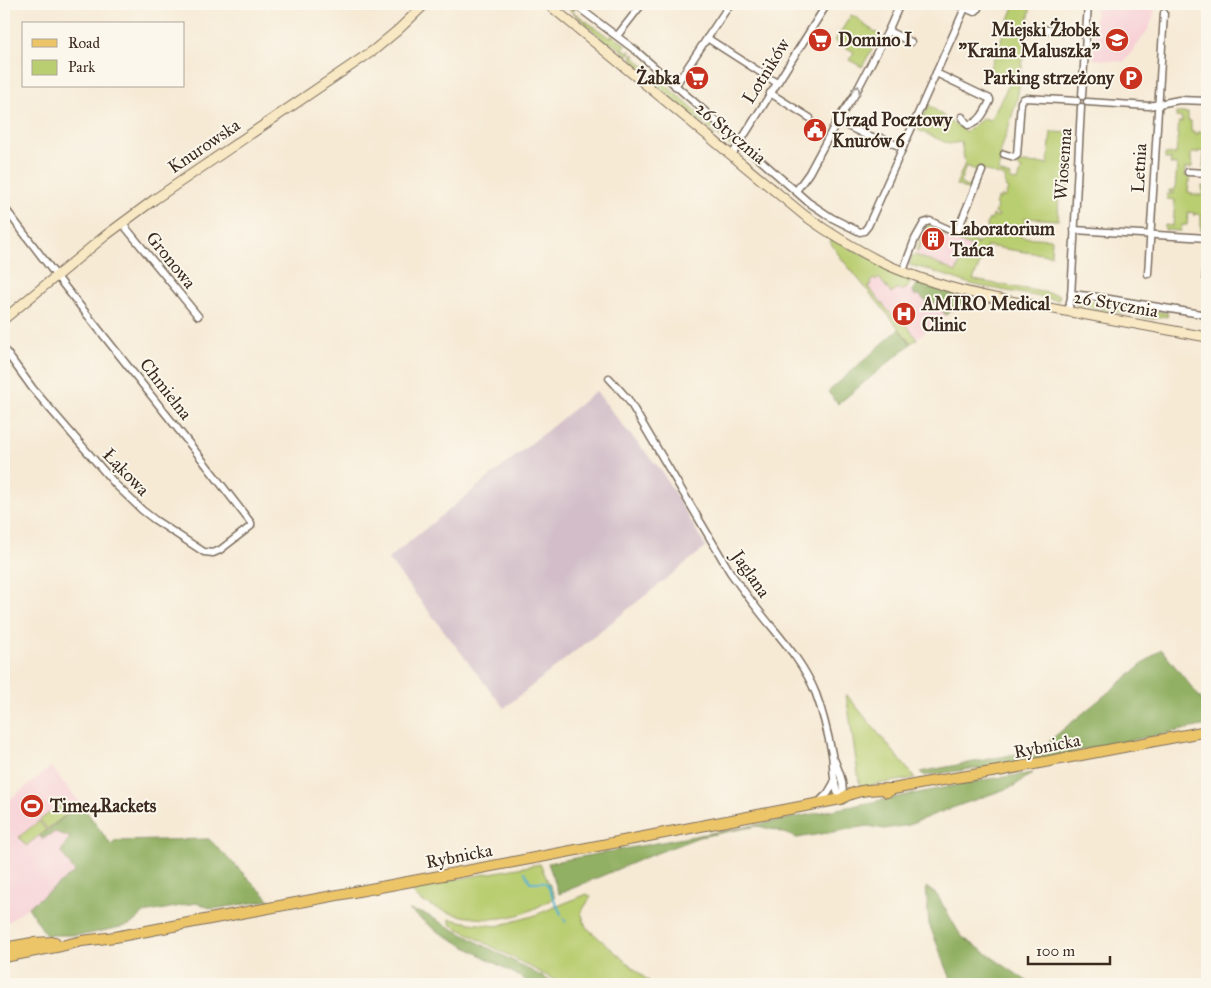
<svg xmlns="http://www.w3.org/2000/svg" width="1211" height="988" viewBox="0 0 1211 988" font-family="'IM FELL Great Primer',serif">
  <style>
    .built { fill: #f7cfd5 }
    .industrial { fill: #d2bdc8 }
    .green { fill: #b9cd71; stroke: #7a7c48 }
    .forest { fill: #92b063; stroke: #666d40 }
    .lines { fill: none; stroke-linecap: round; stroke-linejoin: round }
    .stream { stroke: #55b4d3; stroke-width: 2 }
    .street-casing { stroke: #7c6d5e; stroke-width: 9 }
    .secondary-casing { stroke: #7c6d5e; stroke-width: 11 }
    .primary-casing { stroke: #7c6d5e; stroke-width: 12 }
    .street { stroke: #fff; stroke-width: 6 }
    .secondary { stroke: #f8e8c3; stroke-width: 9 }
    .primary { stroke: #edc569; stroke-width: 10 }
    .oneway { stroke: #a79f9a }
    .labels { text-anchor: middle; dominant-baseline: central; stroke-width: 4; stroke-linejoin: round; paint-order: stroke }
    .poi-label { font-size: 18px; font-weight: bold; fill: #3b2a1e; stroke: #fbf7ec; text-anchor: start }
    .street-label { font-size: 18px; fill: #3b2a1e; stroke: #fbf7ec }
  </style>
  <rect width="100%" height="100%" fill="#fbf7ec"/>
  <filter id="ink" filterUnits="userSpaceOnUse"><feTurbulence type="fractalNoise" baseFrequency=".02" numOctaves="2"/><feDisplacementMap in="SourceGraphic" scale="10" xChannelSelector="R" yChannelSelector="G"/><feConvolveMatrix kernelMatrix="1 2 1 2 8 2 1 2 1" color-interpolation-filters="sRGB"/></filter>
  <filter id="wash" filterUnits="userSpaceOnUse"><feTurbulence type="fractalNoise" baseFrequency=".0096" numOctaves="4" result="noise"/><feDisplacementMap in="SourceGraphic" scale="20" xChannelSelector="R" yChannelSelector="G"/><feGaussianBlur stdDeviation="1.12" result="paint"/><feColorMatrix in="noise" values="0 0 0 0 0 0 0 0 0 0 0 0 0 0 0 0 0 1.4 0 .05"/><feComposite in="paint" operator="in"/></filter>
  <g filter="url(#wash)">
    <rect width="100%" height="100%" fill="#f6ead5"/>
    <g class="built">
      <path d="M1096 4H1155L1154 15 1147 32 1124 62 1093 59Z"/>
      <path d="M928 224 986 249 973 280 914 255Z"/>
      <path d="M841 258 913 291 954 309 911 343Z"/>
      <path d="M51 767 81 804 40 836 42 838 55 832 70 837 62 852 75 872 4 925V804Z"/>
    </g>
    <path class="industrial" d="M596 391 624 427 661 470 706 547 504 708 388 559Z"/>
    <g class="green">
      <path d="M1015 4H1031L1017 100 1000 154 1003 156 999 166 1000 167 999 172 1010 176V180L1018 181 1022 169 1018 167V163L1048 164 1051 132 1073 133 1068 189H1059L1058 220 1025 218 1023 234H1021V237L1052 239 1051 255 1025 252 987 246 973 280 1060 295 1058 300 974 285 926 269 909 265 912 256 916 255 956 272 964 253 969 255 972 247 932 230 929 236 925 235 918 251 916 250 928 224 937 228 938 227 977 243 976 245H977L980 240 983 241 984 238 987 239 991 231 987 229 988 227 986 225 989 219 992 220 993 215 998 217 999 215 995 213 997 206 995 204 998 198 1000 199 1001 196 1005 197 1008 189 1005 187 1006 185 1004 183 1006 178 979 168 975 176H974L976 170 966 166 960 183 967 187H969L972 180H974L969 190 956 185 965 163 961 142 949 144 918 130 929 105 952 123 961 127 965 132 984 118 990 120 1011 81 989 70Z"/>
      <path d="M572 7 574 9 573 12 610 38 612 35 626 45 623 48 628 52 629 50 631 53 628 55 615 45 605 41 570 10V8Z"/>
      <path d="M851 15 858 18 866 26 880 35 862 67 849 60 854 52 835 41Z"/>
      <path d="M632 54 635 55 634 57 729 141 732 138 735 142 731 147 646 76 631 57Z"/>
      <path d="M1176 113H1188V121H1191V132H1196L1195 135H1197L1198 132H1207V166L1203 169 1204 152 1198 151V153H1191V162H1192V166L1191 168H1185V176L1190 177V182H1189L1188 192 1192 193V195H1201L1203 193 1202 186H1206V190L1207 191 1205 228 1201 231V214H1195L1194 216V213L1188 212 1187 225H1182L1181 231 1165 230V225L1173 226 1175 200 1167 199V194H1174V192H1169V190H1175L1177 165 1170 164 1171 159H1165V154H1176L1179 122H1182V118L1176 117Z"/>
      <path d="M832 239 909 277 910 282 907 288 901 291 898 288 891 293 879 278 876 280 874 279 870 282 871 284 868 287 898 322 902 319 917 339 911 343 841 258 830 242Z"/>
      <path d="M1076 299H1081L1167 313 1168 315 1167 317 1163 316 1154 319 1076 305 1074 302Z"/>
      <path d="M846 694 915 778 860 787Z"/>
      <path d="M60 805 67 814 47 829 40 820Z"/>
      <path d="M39 821 46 830 26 846 19 837Z"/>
      <path d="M540 864 555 897C542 905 528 913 513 916 484 923 448 916 422 901 417 898 413 892 408 888Z"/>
      <path d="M587 894 591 897 581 912 586 927 652 984H562L450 924V919L470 923 497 926 533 916Z"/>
    </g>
    <g class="forest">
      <path d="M918 283 962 297 964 301 946 315 935 302 930 306 918 294 915 296 913 291Z"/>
      <path d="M899 329 911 344 838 404 828 392Z"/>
      <path d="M1161 649 1202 700 1207 712V725L995 768 970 769 925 776 920 772 1027 752 1038 749 1048 742Z"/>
      <path d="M1033 773 1014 786 935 814 909 825 884 829 868 826 797 838 776 830 757 826 699 837 644 858 559 894 548 863 787 819 988 779Z"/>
      <path d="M81 804 111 845 116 841 209 839 270 900 213 909 196 903 144 913 130 925 84 935H46L28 907 75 872 61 852 70 837 55 832 42 839 40 836Z"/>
      <path d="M926 887 937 895 961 936 1031 984H953L929 924Z"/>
      <path d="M409 910 425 914 556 984H533L437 931Z"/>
    </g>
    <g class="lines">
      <g class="stream">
        <path d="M525 872 530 882H544L547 884 561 914"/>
        <path d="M564 919 566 922"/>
      </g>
    </g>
  </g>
  <g filter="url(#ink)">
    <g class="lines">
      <g class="street-casing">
        <g id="street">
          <path d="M574 4 635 50 808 202 832 218 860 232 864 231 868 226 965 8"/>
          <path d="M956 4 974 12 977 10 980 4"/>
          <path d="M1034 29 1086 32"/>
          <path d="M888 31 911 42"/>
          <path d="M617 36 642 4"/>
          <path d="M707 38 777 83"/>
          <path d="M936 73 990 99V101C985 111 980 123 968 125L962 117"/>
          <path d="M675 86 730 4"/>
          <path d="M770 93 810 118"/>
          <path d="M1082 96 1088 4"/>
          <path d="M1087 102 1149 106 1179 100 1207 101"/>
          <path d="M837 121 870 137 873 138 879 137 903 148"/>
          <path d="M1004 154 1014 157 1017 155 1021 102 1023 99 1026 98 1077 101"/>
          <path d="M732 155 827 4"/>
          <path d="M1188 172 1207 173"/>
          <path d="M796 191 809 173 837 121 854 96 888 31 900 4"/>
          <path d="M4 207 58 278 200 457 251 523V526L220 550 213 553 204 552 155 520 142 510 116 485 33 389 4 349"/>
          <path d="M122 223 198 316"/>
          <path d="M1074 230 1207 238"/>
          <path d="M903 271 915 239 924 223 930 221 952 231 958 229 982 171"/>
          <path d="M1148 274 1164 13"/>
          <path d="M1206 277 1207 249"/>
          <path d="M1071 294 1097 297 1207 315"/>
          <path d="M1068 312 1071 297 1081 107"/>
          <path d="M609 378 628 399 730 572C742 589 754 605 767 621 786 644 805 666 816 694 823 713 828 734 832 754 834 769 832 786 841 799"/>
          <path d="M834 759C839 771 846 786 841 799"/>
          <path d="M819 802 828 793 835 781"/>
        </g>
      </g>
      <g class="secondary-casing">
        <g id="secondary">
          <path d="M548 4 804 215C829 233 855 249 883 263 918 279 956 290 994 298L1207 337"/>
          <path d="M4 319 105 236 155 199 374 50 398 30 425 4"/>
        </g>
      </g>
      <g class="primary-casing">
        <g id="primary">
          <path d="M887 792 893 789 924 783 998 771 1207 731"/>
          <path d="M4 948 32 943 55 942"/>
          <path d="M4 957 61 946 82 941 115 937 215 918 540 857 841 799C855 789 876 789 893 789"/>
        </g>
      </g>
      <use href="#street" class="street"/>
      <use href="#secondary" class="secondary"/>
      <use href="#primary" class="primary"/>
    </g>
    <defs><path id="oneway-chevron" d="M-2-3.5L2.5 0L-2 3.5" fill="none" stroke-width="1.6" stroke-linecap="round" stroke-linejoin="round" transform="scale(1.25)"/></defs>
    <use class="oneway" href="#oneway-chevron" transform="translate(857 89) rotate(-62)"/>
  </g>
  <defs>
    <g id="supermarket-disc" transform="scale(1.25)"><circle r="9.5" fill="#c8321e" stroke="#fbf7ec"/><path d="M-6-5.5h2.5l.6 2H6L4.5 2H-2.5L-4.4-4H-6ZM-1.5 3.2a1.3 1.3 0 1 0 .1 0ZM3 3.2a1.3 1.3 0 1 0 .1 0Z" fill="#fff"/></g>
    <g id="school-disc" transform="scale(1.25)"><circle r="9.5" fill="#c8321e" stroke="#fbf7ec"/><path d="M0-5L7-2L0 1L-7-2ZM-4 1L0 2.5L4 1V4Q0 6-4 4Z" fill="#fff"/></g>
    <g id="parking-disc" transform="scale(1.25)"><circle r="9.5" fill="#c8321e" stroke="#fbf7ec"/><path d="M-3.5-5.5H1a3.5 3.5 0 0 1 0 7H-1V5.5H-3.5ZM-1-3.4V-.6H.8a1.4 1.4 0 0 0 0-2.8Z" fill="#fff"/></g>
    <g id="civic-disc" transform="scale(1.25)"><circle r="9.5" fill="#c8321e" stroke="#fbf7ec"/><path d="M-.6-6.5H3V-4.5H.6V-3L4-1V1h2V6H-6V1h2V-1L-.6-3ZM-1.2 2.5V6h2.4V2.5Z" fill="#fff"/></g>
    <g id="building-disc" transform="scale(1.25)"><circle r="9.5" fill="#c8321e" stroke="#fbf7ec"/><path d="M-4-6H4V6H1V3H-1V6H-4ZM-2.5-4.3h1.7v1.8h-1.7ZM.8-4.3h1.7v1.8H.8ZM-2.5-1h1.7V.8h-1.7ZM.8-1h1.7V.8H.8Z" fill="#fff"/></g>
    <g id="hospital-disc" transform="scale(1.25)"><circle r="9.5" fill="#c8321e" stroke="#fbf7ec"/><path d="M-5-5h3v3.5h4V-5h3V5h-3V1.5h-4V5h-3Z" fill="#fff"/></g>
    <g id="stadium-disc" transform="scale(1.25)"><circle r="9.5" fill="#c8321e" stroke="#fbf7ec"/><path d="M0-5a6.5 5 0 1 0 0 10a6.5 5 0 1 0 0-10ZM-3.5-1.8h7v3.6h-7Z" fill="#fff"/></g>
  </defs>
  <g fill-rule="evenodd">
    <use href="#supermarket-disc" x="820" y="40"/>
    <use href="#school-disc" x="1117" y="40"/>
    <use href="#supermarket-disc" x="697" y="78"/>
    <use href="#parking-disc" x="1131" y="78"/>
    <use href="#civic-disc" x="815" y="130"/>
    <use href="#building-disc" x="933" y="239"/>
    <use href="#hospital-disc" x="904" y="314"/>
    <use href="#stadium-disc" x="32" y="806"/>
  </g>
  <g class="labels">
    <g class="poi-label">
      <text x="1100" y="30" text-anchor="end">Miejski Żłobek<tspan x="1100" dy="21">"Kraina Maluszka"</tspan></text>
      <text x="838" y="40">Domino I</text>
      <text x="680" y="78" text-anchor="end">Żabka</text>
      <text x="1114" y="78" text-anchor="end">Parking strzeżony</text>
      <text x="832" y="120">Urząd Pocztowy<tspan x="832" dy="21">Knurów 6</tspan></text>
      <text x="950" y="229">Laboratorium<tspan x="950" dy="21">Tańca</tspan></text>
      <text x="922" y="304">AMIRO Medical<tspan x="922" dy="21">Clinic</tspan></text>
      <text x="50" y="806">Time4Rackets</text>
    </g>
    <g class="street-label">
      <text transform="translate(766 71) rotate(-58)">Lotników</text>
      <text transform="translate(731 133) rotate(40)">26 Stycznia</text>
      <text transform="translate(204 146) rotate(-34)">Knurowska</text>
      <text transform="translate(1063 164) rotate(-86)">Wiosenna</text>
      <text transform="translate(1139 168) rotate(-87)">Letnia</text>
      <text transform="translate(171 260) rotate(51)">Gronowa</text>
      <text transform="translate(1116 304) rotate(10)">26 Stycznia</text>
      <text transform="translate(166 389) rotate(52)">Chmielna</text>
      <text transform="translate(126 472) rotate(46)">Łąkowa</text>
      <text transform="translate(751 574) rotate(55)">Jaglana</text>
      <text transform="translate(1047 746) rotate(-11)">Rybnicka</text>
      <text transform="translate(459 856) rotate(-11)">Rybnicka</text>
    </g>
  </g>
  <rect width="1211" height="988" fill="none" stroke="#fbf7ec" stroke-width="20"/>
  <rect x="22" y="22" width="162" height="65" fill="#fbf7ec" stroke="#aea59a"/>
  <rect x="32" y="39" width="25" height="8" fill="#edc569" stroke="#aea59a"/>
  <text x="68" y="48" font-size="15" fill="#3b2a1e">Road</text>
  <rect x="32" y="60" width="25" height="15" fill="#b9cd71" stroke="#aea59a"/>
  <text x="68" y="72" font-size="15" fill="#3b2a1e">Park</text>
  <path d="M1028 956v8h82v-8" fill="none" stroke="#3b2a1e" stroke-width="2.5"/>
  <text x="1036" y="956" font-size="15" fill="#3b2a1e" stroke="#fbf7ec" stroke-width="4" paint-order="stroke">100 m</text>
</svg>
